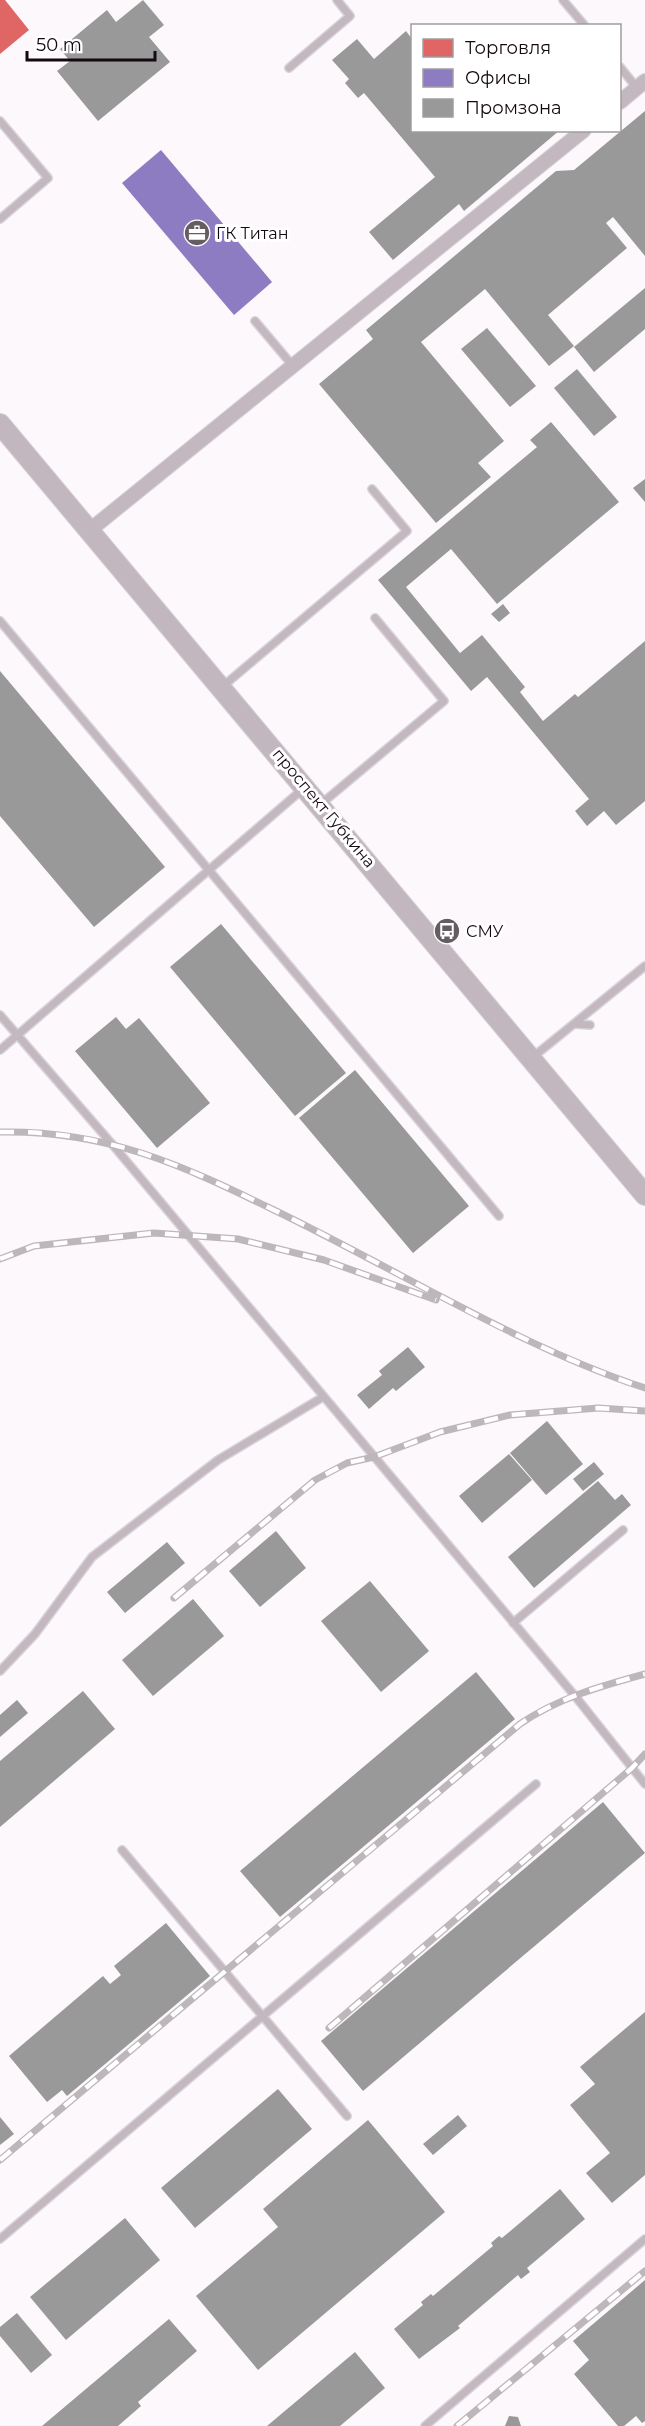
<svg xmlns="http://www.w3.org/2000/svg" width="645" height="2426" viewBox="0 0 645 2426" font-family="Montserrat,sans-serif">
  <style>
    .shops { fill: #e06666 }
    .offices { fill: #8e7cc3 }
    .industry { fill: #999 }
    .lines { fill: none; stroke-linecap: round; stroke-linejoin: round }
    .service-casing { stroke: #d7d3d6; stroke-width: 10 }
    .minor-casing { stroke: #d7d3d6; stroke-width: 16 }
    .secondary-casing { stroke: #d7d3d6; stroke-width: 22 }
    .service { stroke: #c3b7c0; stroke-width: 7 }
    .minor { stroke: #c3b7c0; stroke-width: 14 }
    .secondary { stroke: #c2b6bf; stroke-width: 20 }
    .rail-casing { stroke: #bdb6ba; stroke-width: 7 }
    .rail { stroke: #fff; stroke-width: 4.5; stroke-dasharray: 14; stroke-linecap: butt }
    .labels { text-anchor: middle; dominant-baseline: central; stroke-width: 6; stroke-linejoin: round; paint-order: stroke }
    .poi-label { font-size: 16px; fill: #140911; stroke: #fff; text-anchor: start }
    .street-label { font-size: 16px; fill: #140911; stroke: #fff }
  </style>
  <rect width="100%" height="100%" fill="#fdf8fb"/>
  <path class="shops" d="M0 0H5L29 30 0 54Z"/>
  <path class="offices" d="M161 150 272 282 234 315 122 183Z"/>
  <g class="industry">
    <path d="M143 0 164 25 149 37 170 62 98 121 57 71 70 61 60 49 107 10 116 22Z"/>
    <path d="M406 31 412 39V130H560L464 211 459 204 393 260 369 232 435 177 364 93 358 98 345 83 349 79 332 60 357 39 374 59Z"/>
    <path d="M645 111V256L613 217 606 223 627 248 548 315 574 346 549 366 485 289 421 342 504 441 478 463 491 477 436 523 319 384 373 339 366 330 556 171 574 170Z"/>
    <path d="M645 288V329L594 372 574 347Z"/>
    <path d="M487 328 536 386 510 407 461 349Z"/>
    <path d="M577 369 617 417 594 436 554 388Z"/>
    <path d="M551 422 619 502 497 604 451 549 406 587 460 653 482 635 525 687 520 692 543 721 575 694 578 697 645 641V801L616 825 604 811 587 826 575 811 589 799 487 677 471 691 378 580 537 447 530 440Z"/>
    <path d="M645 479V502L633 488Z"/>
    <path d="M503 604 510 613 499 622 491 614Z"/>
    <path d="M0 671 165 867 94 927 0 816Z"/>
    <path d="M221 924 346 1073 295 1116 170 967Z"/>
    <path d="M116 1017 126 1029 139 1018 210 1103 157 1148 75 1051Z"/>
    <path d="M355 1070 469 1206 413 1253 299 1118Z"/>
    <path d="M408 1347 425 1367 396 1391 393 1388 369 1409 357 1395 382 1375 379 1371Z"/>
    <path d="M547 1421 583 1464 546 1495 510 1453Z"/>
    <path d="M509 1454 532 1480 482 1523 459 1496Z"/>
    <path d="M594 1462 604 1474 583 1491 573 1479Z"/>
    <path d="M598 1481 615 1500 622 1494 631 1505 534 1588 508 1557Z"/>
    <path d="M276 1531 306 1568 260 1607 229 1571Z"/>
    <path d="M167 1542 185 1563 125 1613 107 1592Z"/>
    <path d="M370 1581 429 1651 381 1692 321 1621Z"/>
    <path d="M193 1599 224 1636 153 1696 122 1660Z"/>
    <path d="M476 1672 515 1719 280 1917 240 1871Z"/>
    <path d="M83 1691 115 1729 0 1827V1761Z"/>
    <path d="M17 1700 28 1713 0 1737V1715Z"/>
    <path d="M603 1802 645 1853 363 2091 321 2041Z"/>
    <path d="M166 1923 210 1976 67 2096 62 2090 47 2102 9 2056 103 1976 110 1984 121 1975 114 1966Z"/>
    <path d="M645 2012V2175L612 2203 586 2173 610 2153 570 2105 595 2084 580 2067Z"/>
    <path d="M278 2089 312 2129 195 2228 161 2188Z"/>
    <path d="M458 2115 467 2126 433 2155 423 2144Z"/>
    <path d="M0 2117 14 2134 0 2145Z"/>
    <path d="M368 2120 445 2212 258 2370 196 2296 278 2227 263 2209Z"/>
    <path d="M560 2189 585 2219 527 2268 530 2272 521 2279 518 2275 458 2326 460 2328 419 2359 394 2329 423 2305 421 2302 431 2294 433 2296 493 2246 491 2243 499 2236 502 2238Z"/>
    <path d="M125 2218 160 2260 66 2340 30 2297Z"/>
    <path d="M645 2280V2421L642 2423 636 2416 624 2426H618L574 2374 589 2360 573 2341Z"/>
    <path d="M17 2313 52 2355 31 2373 0 2336V2327Z"/>
    <path d="M169 2319 197 2351 138 2402 141 2406 118 2426H42Z"/>
    <path d="M355 2352 385 2388 340 2426H267Z"/>
    <path d="M509 2416 518 2417 521 2426H505Z"/>
  </g>
  <g class="lines">
    <g class="service-casing">
      <g id="service">
        <path d="M563 0 585 26"/>
        <path d="M620 67 637 88"/>
        <path d="M289 68 350 16 337 0"/>
        <path d="M0 121 48 178 0 219"/>
        <path d="M255 321 293 366"/>
        <path d="M0 621 499 1216"/>
        <path d="M222 687 407 531 372 489"/>
        <path d="M321 804 444 701 375 618"/>
        <path d="M0 1015 112 1144 575 1696 645 1784"/>
        <path d="M575 1024 590 1025"/>
        <path d="M0 1050 304 788"/>
        <path d="M533 1057 645 966"/>
        <path d="M513 1623 623 1530"/>
        <path d="M0 1671 35 1634 92 1557 218 1460 323 1397"/>
        <path d="M122 1850 347 2116"/>
        <path d="M0 2239 536 1784"/>
        <path d="M425 2426 645 2239"/>
      </g>
    </g>
    <g class="minor-casing">
      <g id="minor">
        <path d="M620 102 645 81"/>
        <path d="M90 530 584 130"/>
      </g>
    </g>
    <g class="secondary-casing">
      <path id="secondary" d="M0 424 645 1195"/>
    </g>
    <use href="#service" class="service"/>
    <use href="#minor" class="minor"/>
    <use href="#secondary" class="secondary"/>
    <g class="rail-casing">
      <g id="rail">
        <path d="M0 1132C107 1130 182 1165 276 1211 396 1269 520 1347 645 1388"/>
        <path d="M0 1259 34 1246 154 1233 238 1239 324 1260 436 1300"/>
        <path d="M174 1598 315 1480 347 1463 374 1457 440 1432 510 1415 598 1408 645 1411"/>
        <path d="M329 2028 632 1768 645 1754"/>
        <path d="M0 2160 520 1724C558 1698 601 1686 645 1674"/>
        <path d="M457 2426 645 2271"/>
      </g>
    </g>
    <use href="#rail" class="rail"/>
  </g>
  <defs>
    <g id="office-disc" transform="scale(1.35)"><circle r="9.5" fill="#665d63" stroke="#fff"/><path d="M-6-3h4V-5.5h4V-3h4V5H-6ZM-1-4.5V-3h2v-1.5ZM-6 0V1H6V0Z" fill="#fff"/></g>
    <g id="bus-disc" transform="scale(1.35)"><circle r="9.5" fill="#665d63" stroke="#fff"/><path d="M-5-6H5V4H4V6H2V4H-2V6H-4V4H-5ZM-3.5-4V0h7V-4ZM-3.5 1.2v1.5H-2V1.2ZM2 1.2v1.5H3.5V1.2Z" fill="#fff"/></g>
  </defs>
  <g fill-rule="evenodd">
    <use href="#office-disc" x="197" y="233"/>
    <use href="#bus-disc" x="447" y="931"/>
  </g>
  <g class="labels">
    <g class="poi-label">
      <text x="216" y="233">ГК Титан</text>
      <text x="466" y="931">СМУ</text>
    </g>
    <g class="street-label">
      <text transform="translate(324 808) rotate(50)">проспект Губкина</text>
    </g>
  </g>
  <rect x="411" y="24" width="210" height="108" fill="#ffffff" stroke="#a19da0" stroke-width="1.5"/>
  <rect x="423" y="39" width="30" height="18" fill="#e06666" stroke="#a19da0" stroke-width="1.5"/>
  <text x="465" y="54" font-size="18" fill="#140911">Торговля</text>
  <rect x="423" y="69" width="30" height="18" fill="#8e7cc3" stroke="#a19da0" stroke-width="1.5"/>
  <text x="465" y="84" font-size="18" fill="#140911">Офисы</text>
  <rect x="423" y="99" width="30" height="18" fill="#999999" stroke="#a19da0" stroke-width="1.5"/>
  <text x="465" y="114" font-size="18" fill="#140911">Промзона</text>
  <path d="M27 51v9h128v-9" fill="none" stroke="#140911" stroke-width="3"/>
  <text x="36" y="51" font-size="18" fill="#140911" stroke="#ffffff" stroke-width="4.5" paint-order="stroke">50 m</text>
</svg>
